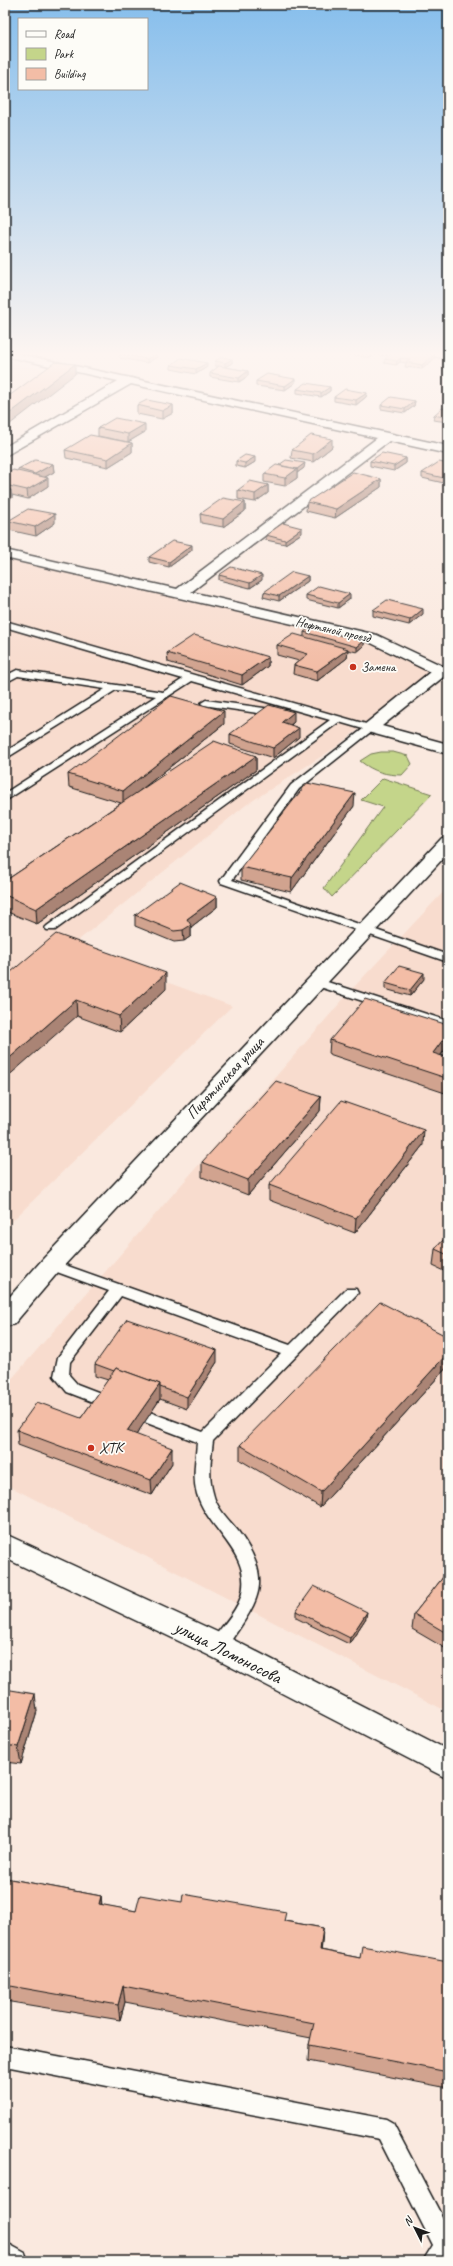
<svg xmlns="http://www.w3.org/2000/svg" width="453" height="2266" viewBox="0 0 453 2266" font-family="Caveat,sans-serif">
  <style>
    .built { fill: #f8dcce }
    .green { fill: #c4d58a; stroke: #707853 }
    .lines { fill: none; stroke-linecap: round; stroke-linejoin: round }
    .service-casing { stroke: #1c1c1c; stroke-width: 3 }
    .minor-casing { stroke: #1c1c1c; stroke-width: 3 }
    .tertiary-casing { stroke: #1c1c1c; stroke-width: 3 }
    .service { fill: #fdfcf7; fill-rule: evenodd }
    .minor { fill: #fdfcf7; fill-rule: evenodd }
    .tertiary { fill: #fdfcf7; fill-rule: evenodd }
    .wall { fill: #d1a38f; stroke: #1c1c1c }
    .shaded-wall { fill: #aa8474; stroke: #1c1c1c }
    .building { fill: #f3bda6; stroke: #1c1c1c }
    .poi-dot { fill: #c8321e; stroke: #fdfcf7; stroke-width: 1.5 }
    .labels { text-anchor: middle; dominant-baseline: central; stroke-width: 3.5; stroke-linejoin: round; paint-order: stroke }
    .far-street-label { font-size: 13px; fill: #1c1c1c; stroke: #fdfcf7 }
    .far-poi-label { font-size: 13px; fill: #1c1c1c; stroke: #fdfcf7; text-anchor: start }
    .street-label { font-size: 16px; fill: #1c1c1c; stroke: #fdfcf7 }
    .poi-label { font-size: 16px; fill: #1c1c1c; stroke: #fdfcf7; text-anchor: start }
    .near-street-label { font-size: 19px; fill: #1c1c1c; stroke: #fdfcf7 }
  </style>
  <rect width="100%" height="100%" fill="#fae9df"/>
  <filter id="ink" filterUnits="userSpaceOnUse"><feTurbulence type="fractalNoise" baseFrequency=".025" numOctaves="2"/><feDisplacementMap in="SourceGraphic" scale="8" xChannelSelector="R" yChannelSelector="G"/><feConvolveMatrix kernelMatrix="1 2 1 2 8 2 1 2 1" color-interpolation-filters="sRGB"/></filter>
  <g filter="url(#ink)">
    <g class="built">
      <path d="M5 362 56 372 5 410Z"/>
      <path d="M5 559 368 641 432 671 336 747 246 805 70 947 232 1006 5 1228Z"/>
      <path d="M448 887V1712L5 1484V1393L9 1382 354 987Z"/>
    </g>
    <g class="green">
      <path d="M381 752H393L408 756 412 764 402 775C386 775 374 772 360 761L371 754Z"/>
      <path d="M383 778 432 794 332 897 324 888 383 807 361 800Z"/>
    </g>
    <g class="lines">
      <g class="service-casing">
        <g id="service">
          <path d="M5 621 373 726V730L299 789 232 880 448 955V962L221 883 220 881 291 785 363 729 339 722 55 930H47L45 928 47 926 330 720 192 681 5 801V793L156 696 116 690 5 759V752L105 689 18 676 5 683V676L17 670 163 692 183 679 5 627Z"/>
          <path d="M206 700 279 710 284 713 279 716 203 705 201 703Z"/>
          <path d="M315 978 448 1021V1029L311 984 309 982Z"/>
          <path d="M51 1260 290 1345 346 1289H356L358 1293 213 1441C211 1458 208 1476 213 1493 216 1508 229 1520 238 1531 277 1585 256 1603 224 1651L218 1653 212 1651 209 1646C218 1629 235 1615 241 1597 254 1554 208 1531 197 1494 192 1477 196 1459 197 1442L126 1415 123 1411 126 1407 131 1405 203 1432 281 1354 121 1296 70 1362 69 1375 77 1384 116 1399 119 1403 116 1407 111 1409 67 1392 54 1376 58 1357 109 1291 46 1268 44 1265 46 1262Z"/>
          <path d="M5 2046 386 2119 393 2123 448 2228V2261H423L433 2245 379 2139 5 2066Z"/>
          <path d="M5 2242 25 2253 28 2261H5Z"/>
        </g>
      </g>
      <g class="minor-casing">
        <g id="minor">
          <path d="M5 351 448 446V454L389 441 191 592 377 635 447 668V674L382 726 448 744V754L364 731 362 728 364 725 430 672 367 641 5 558V550L177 589 377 438 131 384 5 456V447L118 381 5 356Z"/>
          <path d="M418 351 448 353V359L419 353Z"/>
        </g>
      </g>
      <g class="tertiary-casing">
        <g id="tertiary">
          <path d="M448 837V853L59 1271 14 1324 5 1327V1302L43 1259 442 838Z"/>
          <path d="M5 1534 228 1637 448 1750V1779L208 1655 5 1558Z"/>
        </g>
      </g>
      <use href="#service" class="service"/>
      <use href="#minor" class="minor"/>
      <use href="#tertiary" class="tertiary"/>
    </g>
    <g class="wall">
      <path d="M348 351H392L386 356 375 354 371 358 348 354Z"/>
      <path d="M157 353V357L147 363 120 358V354Z"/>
      <path d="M434 355V359L422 369 405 367 406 363 400 362 396 365 384 363 385 359Z"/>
      <path d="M232 359V363L225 367 248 371V376L239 382 210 377V373L219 366H215V361Z"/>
      <path d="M448 360V370L442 369V365Z"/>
      <path d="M171 365 207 367 196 374 171 369Z"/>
      <path d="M256 381 295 383 285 390 256 386Z"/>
      <path d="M330 387V391L321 397 297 393V389Z"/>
      <path d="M367 393 366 397 356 405 334 401V397Z"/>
      <path d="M415 401 414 406 405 413 381 409V405Z"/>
      <path d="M137 405H173V413L162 419 137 414Z"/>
      <path d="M448 409V422L433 420 434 415Z"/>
      <path d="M98 428 145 432 128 442 98 436Z"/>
      <path d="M132 443V452L108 467 66 458 65 450Z"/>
      <path d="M332 447 313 462 291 458 292 450Z"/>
      <path d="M406 458V463L394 471 370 466V461Z"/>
      <path d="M236 461 255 462 245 468 236 466Z"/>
      <path d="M53 464 54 472 45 477 48 486 28 499 12 495V498L5 502V475L18 471V469Z"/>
      <path d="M448 464V484L422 478V473Z"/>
      <path d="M304 468 297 473V478L285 486 264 482V474Z"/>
      <path d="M381 479V487L335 518 306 511 307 502Z"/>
      <path d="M268 485V493L255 502 238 499V490Z"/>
      <path d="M245 502V511L223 527 201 523 200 514Z"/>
      <path d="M8 521 55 523 36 536 9 530Z"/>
      <path d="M302 533 285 544 266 540V535Z"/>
      <path d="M192 550 169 567 149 562V557Z"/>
      <path d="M219 575 262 580 250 588 219 580Z"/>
      <path d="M308 576V581L279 601 263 597 264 592Z"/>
      <path d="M306 595 350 599 338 608 306 600Z"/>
      <path d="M373 610 423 614 409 625 373 616Z"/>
      <path d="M304 632 364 641V646L357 652 348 650 347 658 317 681 293 674 294 665 299 661 277 655V645L304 636Z"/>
      <path d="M167 653 268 657V666L242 685 168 662Z"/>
      <path d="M294 722 291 725 299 737 273 758 230 744V734Z"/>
      <path d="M224 724 142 789 256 756V770L37 924 5 911V881L121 803 69 787 68 774Z"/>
      <path d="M354 806 291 892 241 880V867Z"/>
      <path d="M217 897V907L191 927V936L184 941 174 942 135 926V915Z"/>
      <path d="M5 977 166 989 120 1032 77 1016Z"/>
      <path d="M424 979 410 996 385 989V983Z"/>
      <path d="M448 1025V1046L441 1055 448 1058V1089L445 1093 329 1054 330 1040Z"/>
      <path d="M321 1097 320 1111 248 1195 202 1177V1162Z"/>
      <path d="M423 1145 355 1233 269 1200V1185Z"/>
      <path d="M448 1235V1273L433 1266 435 1249Z"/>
      <path d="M448 1337V1366L320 1507 240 1460V1445Z"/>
      <path d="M217 1362 187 1409 160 1399 136 1435 172 1463 152 1495 18 1445 17 1430 81 1418 108 1380 95 1376V1364Z"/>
      <path d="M448 1571V1650L412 1629 414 1614Z"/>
      <path d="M296 1611 366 1618 349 1644 296 1618Z"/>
      <path d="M5 1689 37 1711 21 1764 5 1762Z"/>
      <path d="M5 1878 101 1896 102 1905 136 1911 285 1921 323 1928 321 1950 360 1958 448 1962V2088L308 2061 309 2045 311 2038 125 2002 120 2020 5 2001Z"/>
    </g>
    <g class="shaded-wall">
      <path d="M374 351H375V354L371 358V353Z"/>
      <path d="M387 351H392L386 356V352Z"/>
      <path d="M157 353V357L147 363V359Z"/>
      <path d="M434 355V359L422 369V365Z"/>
      <path d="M401 358 400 362 396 365 397 361Z"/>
      <path d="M232 359V363L225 367V363Z"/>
      <path d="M207 363V367L196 374V369Z"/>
      <path d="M75 364V374L5 428V417Z"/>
      <path d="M248 371V376L239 382V378Z"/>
      <path d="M295 379V383L285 390V386Z"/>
      <path d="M330 387V391L321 397V393Z"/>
      <path d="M367 393 366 397 356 405V400Z"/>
      <path d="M415 401 414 406 405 413V409Z"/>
      <path d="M173 405V413L162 419V411Z"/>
      <path d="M145 424V432L128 442V434Z"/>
      <path d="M332 439V447L313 462V454Z"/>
      <path d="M132 443V452L108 467V459Z"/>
      <path d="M255 457V462L245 468V463Z"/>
      <path d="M406 458V463L394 471V466Z"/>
      <path d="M305 463 304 468 297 473V469Z"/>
      <path d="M53 464 54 472 36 482 35 474Z"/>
      <path d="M297 469V478L285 486V478Z"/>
      <path d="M48 478V486L28 499 27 490Z"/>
      <path d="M381 479V487L335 518 336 509Z"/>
      <path d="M268 485V493L255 502V494Z"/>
      <path d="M11 490 12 498 5 502V493Z"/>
      <path d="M245 502V511L223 527V519Z"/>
      <path d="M55 514V523L36 536 35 527Z"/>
      <path d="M302 528V533L285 544V540Z"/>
      <path d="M192 545V550L169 567V562Z"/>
      <path d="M262 575V580L250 588V583Z"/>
      <path d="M308 576V581L279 601V596Z"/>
      <path d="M350 594V599L338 608V603Z"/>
      <path d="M423 609V614L409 625 410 620Z"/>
      <path d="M364 641V646L357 652V647Z"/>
      <path d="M348 649 347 658 317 681V671Z"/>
      <path d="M268 657V666L242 685V675Z"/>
      <path d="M224 711V724L123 804V791Z"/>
      <path d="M294 712V722L281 732 282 722Z"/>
      <path d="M299 728V737L273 758V748Z"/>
      <path d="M256 756V770L37 924 36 909Z"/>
      <path d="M355 793 354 806 291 892 292 878Z"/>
      <path d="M217 897V907L191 927V936L184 941 183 930 187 919Z"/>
      <path d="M166 973V989L120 1032 119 1016Z"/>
      <path d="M424 973V979L410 996V990Z"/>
      <path d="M76 1000 77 1016 5 1079V1062Z"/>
      <path d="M448 1033V1046L431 1067 433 1053Z"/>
      <path d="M448 1076V1089L445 1093 446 1078Z"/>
      <path d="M321 1097 320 1111 248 1195V1180Z"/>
      <path d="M424 1130 423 1145 355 1233 356 1218Z"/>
      <path d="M217 1350V1362L187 1409V1397Z"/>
      <path d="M448 1353V1366L320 1507 321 1492Z"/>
      <path d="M160 1384V1399L128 1447 127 1431Z"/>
      <path d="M172 1448V1463L152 1495 151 1480Z"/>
      <path d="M367 1612 366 1618 349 1644 350 1638Z"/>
      <path d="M35 1694 37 1711 21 1764 18 1747Z"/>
      <path d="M101 1896 102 1912 99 1904Z"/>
      <path d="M323 1928 322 1944 319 1966 320 1950Z"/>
      <path d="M123 1986 125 2002 120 2020 118 2005Z"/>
    </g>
    <g class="building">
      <path d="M125 351H146L157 353 147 359 120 354Z"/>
      <path d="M359 351H374L371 353Z"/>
      <path d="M395 351H410L434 355 422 365 406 362 410 359 401 358 397 361 385 359Z"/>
      <path d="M222 357 232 359 225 363 215 361Z"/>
      <path d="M181 358 207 363 196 369 171 365Z"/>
      <path d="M448 360V366L442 365Z"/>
      <path d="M55 362 75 364 5 417V399Z"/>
      <path d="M219 366 248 371 239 378 210 373Z"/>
      <path d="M267 374 295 379 285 386 256 381Z"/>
      <path d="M306 383 330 387 321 393 297 389Z"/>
      <path d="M345 389 367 393 356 400 334 397Z"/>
      <path d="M391 397 415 401 405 409 381 405Z"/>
      <path d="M147 400 173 405 162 411 137 405Z"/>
      <path d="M442 408 448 409V418L434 415Z"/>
      <path d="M115 418 145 424 128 434 98 428Z"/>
      <path d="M90 435 132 443 108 459 65 450Z"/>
      <path d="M311 435 332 439 313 454 292 450Z"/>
      <path d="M382 453 406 458 394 466 370 461Z"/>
      <path d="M245 455 255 457 245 463 236 461Z"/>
      <path d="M35 460 53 464 35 474 18 469Z"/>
      <path d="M286 460 305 463 297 469 279 465Z"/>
      <path d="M439 462 448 464V479L422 473Z"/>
      <path d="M276 465 297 469 285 478 264 474Z"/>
      <path d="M13 470 48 478 27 490 5 485V475Z"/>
      <path d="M353 472 381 479 336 509 307 502Z"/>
      <path d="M250 481 268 485 255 494 238 490Z"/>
      <path d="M5 488 11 490 5 493Z"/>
      <path d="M223 498 245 502 223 519 200 514Z"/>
      <path d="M28 509 55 514 35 527 8 521Z"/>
      <path d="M283 523 302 528 285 540 266 535Z"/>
      <path d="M172 541 192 545 169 562 149 557Z"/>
      <path d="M231 567 262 575 250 583 219 575Z"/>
      <path d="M292 572 308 576 279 596 264 592Z"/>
      <path d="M319 586 350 594 338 603 306 595Z"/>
      <path d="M387 600 423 609 410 620 373 610Z"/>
      <path d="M310 628 364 641 357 647 304 632Z"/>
      <path d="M294 634 348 649 317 671 294 665 308 654 277 645Z"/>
      <path d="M194 635 268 657 242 675 167 653Z"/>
      <path d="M171 696 224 711 123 791 68 774Z"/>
      <path d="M269 705 294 712 282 722 299 728 273 748 230 734Z"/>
      <path d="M214 741 256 756 36 909 5 895V881Z"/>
      <path d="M307 783 355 793 292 878 241 867Z"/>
      <path d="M180 882 217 897 187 919 191 925 183 930 174 931 135 915Z"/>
      <path d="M56 934 166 973 119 1016 76 1000 5 1062V977Z"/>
      <path d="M399 966 424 973 410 990 385 983Z"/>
      <path d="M365 999 448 1025V1033L433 1053 448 1058V1076L446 1078 330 1040Z"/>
      <path d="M276 1081 321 1097 248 1180 202 1162Z"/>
      <path d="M341 1101 424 1130 356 1218 269 1185Z"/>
      <path d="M448 1235V1255L435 1249Z"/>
      <path d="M380 1302 448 1337V1353L321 1492 240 1445Z"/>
      <path d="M127 1319 217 1350 187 1397 160 1387V1384L116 1368 114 1371 95 1364Z"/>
      <path d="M116 1368 160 1384 127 1431 172 1448 151 1480 17 1430 37 1402 81 1418Z"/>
      <path d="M448 1571V1634L414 1614Z"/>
      <path d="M314 1586 367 1612 350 1638 296 1611Z"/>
      <path d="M5 1689 35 1694 18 1747 5 1745Z"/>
      <path d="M5 1878 101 1896 99 1904 136 1911 140 1895 182 1902 183 1894 286 1912 284 1921 323 1928 320 1950 360 1958 362 1946 448 1962V2072L309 2045 314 2023 123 1986 118 2005 5 1985Z"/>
    </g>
  </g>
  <linearGradient id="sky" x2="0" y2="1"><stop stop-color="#86beec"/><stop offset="0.53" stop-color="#fdf5f1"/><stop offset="1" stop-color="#fdf5f1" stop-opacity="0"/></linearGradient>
  <rect width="453" height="668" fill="url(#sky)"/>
  <g class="poi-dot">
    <circle cx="353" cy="667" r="4"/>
    <circle cx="91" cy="1448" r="4"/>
  </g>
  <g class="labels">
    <g class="far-street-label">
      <text transform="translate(333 630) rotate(13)">Нефтяной проезд</text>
    </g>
    <g class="far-poi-label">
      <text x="361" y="667">Замена</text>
    </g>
    <g class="street-label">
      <text transform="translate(225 1078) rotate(-47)">Пирятинская улица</text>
    </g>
    <g class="poi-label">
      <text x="99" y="1448">ХТК</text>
    </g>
    <g class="near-street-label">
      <text transform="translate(228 1652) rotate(27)">улица Ломоносова</text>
    </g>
  </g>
  <rect width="453" height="2266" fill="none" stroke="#fdfcf7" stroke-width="20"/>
  <rect x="10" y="10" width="433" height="2246" fill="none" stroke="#1c1c1c" stroke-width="1.5" filter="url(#ink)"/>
  <rect x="18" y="18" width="130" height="72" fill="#fdfcf7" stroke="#a3a29f"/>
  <rect x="26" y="31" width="20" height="6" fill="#fdfcf7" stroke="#a3a29f"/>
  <text x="54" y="38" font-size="12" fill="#1c1c1c">Road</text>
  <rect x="26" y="48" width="20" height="12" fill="#c4d58a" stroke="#a3a29f"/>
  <text x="54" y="58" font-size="12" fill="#1c1c1c">Park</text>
  <rect x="26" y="68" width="20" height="12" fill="#f3bda6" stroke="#a3a29f"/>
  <text x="54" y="78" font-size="12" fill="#1c1c1c">Building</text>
  <g transform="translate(415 2228) rotate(312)" stroke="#fdfcf7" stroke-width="3" paint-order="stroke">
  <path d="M0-3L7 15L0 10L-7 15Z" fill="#1c1c1c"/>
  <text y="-6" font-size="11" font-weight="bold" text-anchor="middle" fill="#1c1c1c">N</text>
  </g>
</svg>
